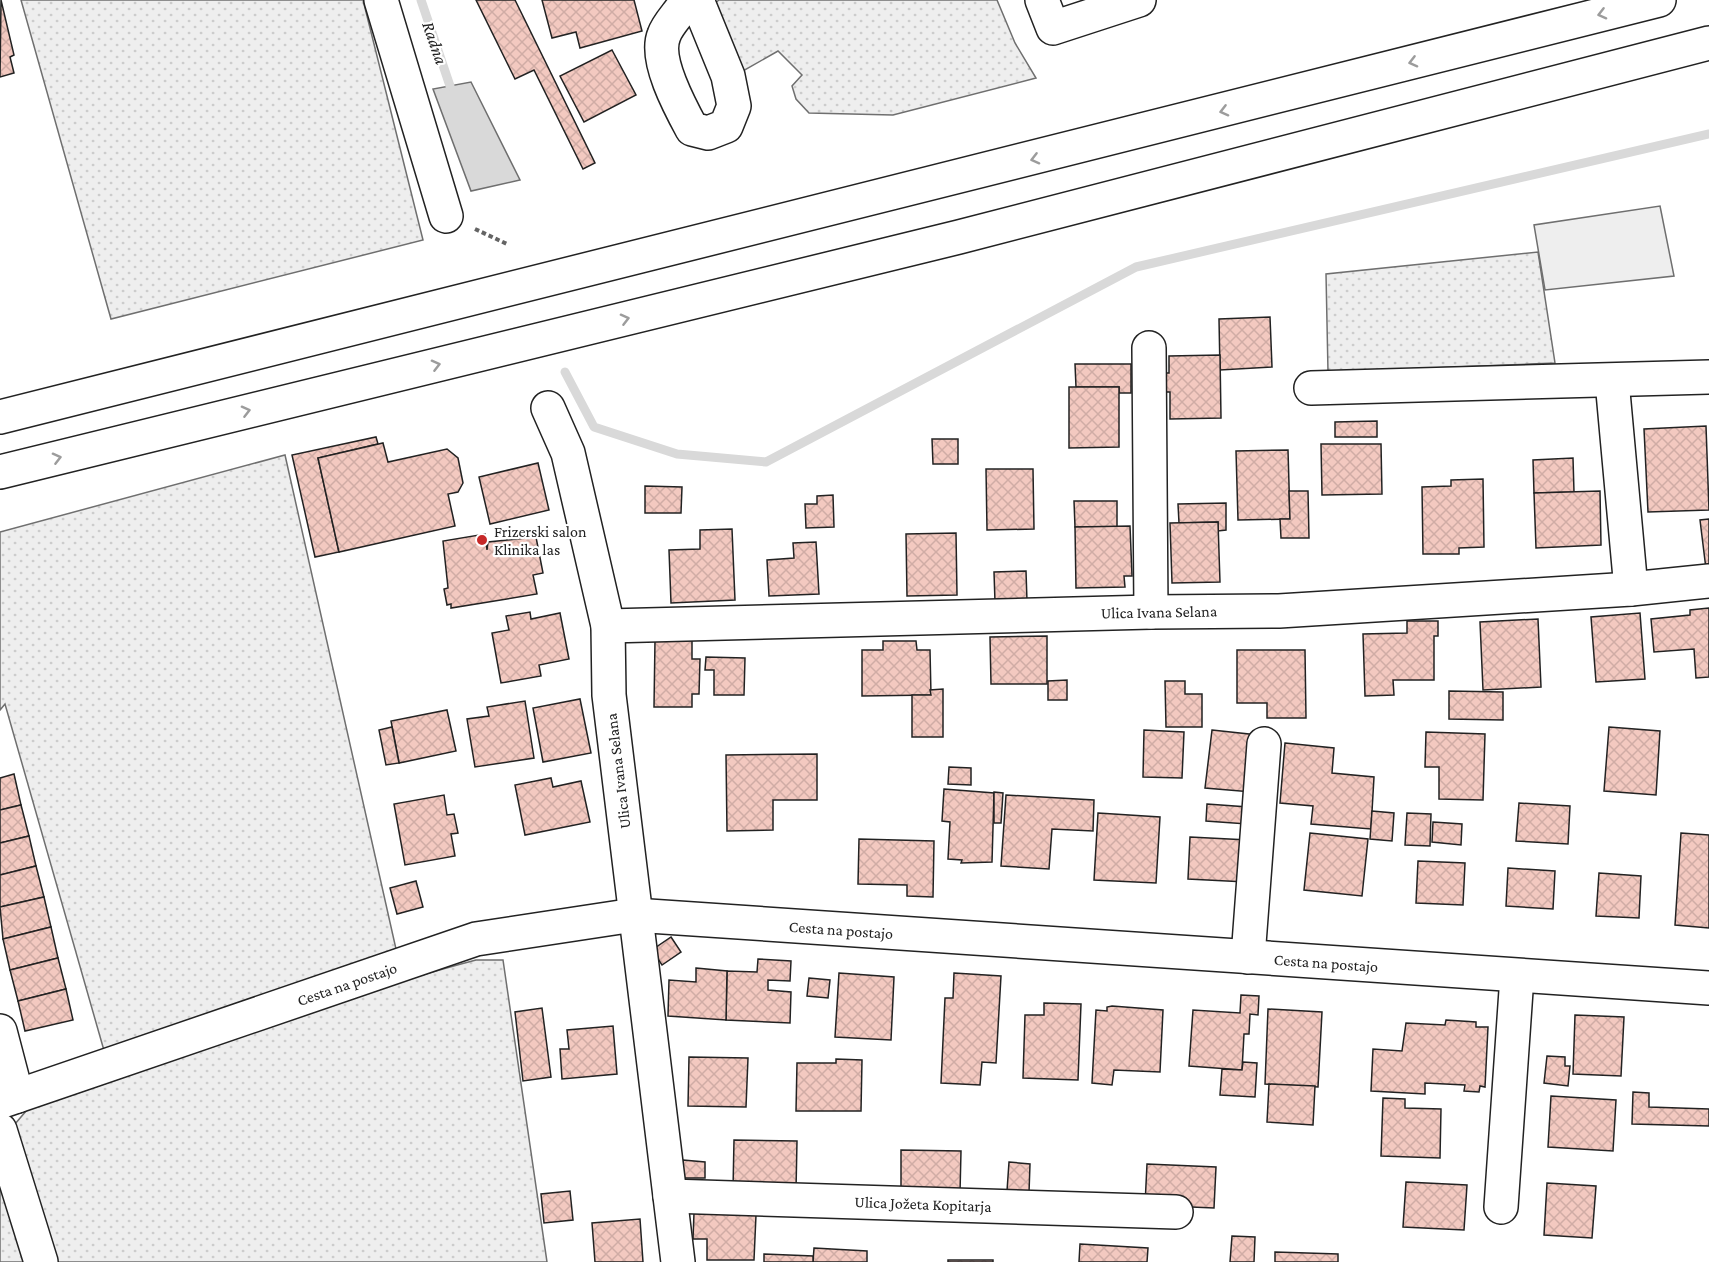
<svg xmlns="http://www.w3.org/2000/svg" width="1709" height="1262" viewBox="0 0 1709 1262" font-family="'Crimson Pro',serif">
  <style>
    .grass { fill: url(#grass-dots); stroke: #6f6f6f; stroke-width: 1.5 }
    .garden { fill: #eee; stroke: #6f6f6f; stroke-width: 1.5 }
    .water { fill: #d9d9d9; stroke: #6f6f6f; stroke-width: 1.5 }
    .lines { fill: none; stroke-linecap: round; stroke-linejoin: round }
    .stream { stroke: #d9d9d9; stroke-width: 9 }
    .building { fill: url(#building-cross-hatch); stroke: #222; stroke-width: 1.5 }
    .minor-casing { stroke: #222; stroke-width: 36 }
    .highway-casing { stroke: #222; stroke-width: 36 }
    .path { stroke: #646464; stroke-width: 4; stroke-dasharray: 4.5 3; stroke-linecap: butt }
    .minor { stroke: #fff; stroke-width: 33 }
    .highway { stroke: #fff; stroke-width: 33 }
    .oneway { stroke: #9c9c9c }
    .poi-dot { fill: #c62828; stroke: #fff; stroke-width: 2 }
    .labels { text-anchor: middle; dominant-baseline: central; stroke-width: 4.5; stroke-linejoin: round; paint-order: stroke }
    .poi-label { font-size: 16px; fill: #222; stroke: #fff; text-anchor: start }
    .street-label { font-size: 16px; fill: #222; stroke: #fff }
    .water-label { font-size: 18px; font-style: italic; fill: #222; stroke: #fff }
  </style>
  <defs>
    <pattern id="grass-dots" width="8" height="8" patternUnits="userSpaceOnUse" patternTransform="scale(1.5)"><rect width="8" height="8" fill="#eee"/><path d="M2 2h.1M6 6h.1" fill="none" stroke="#ccc" stroke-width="1.8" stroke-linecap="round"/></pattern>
    <pattern id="building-cross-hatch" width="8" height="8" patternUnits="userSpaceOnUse" patternTransform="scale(1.5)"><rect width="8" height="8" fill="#f3c9c0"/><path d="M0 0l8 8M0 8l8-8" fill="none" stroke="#d0aca5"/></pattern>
  </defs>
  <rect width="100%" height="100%" fill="#fff"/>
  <g class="grass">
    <path d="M21 0H363L423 240 111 319Z"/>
    <path d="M719 0H997L1015 43 1036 78 893 115 809 113 796 99 792 86 802 75 778 51 743 71 714 4Z"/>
    <path d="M1538 252 1555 363 1328 372 1326 274Z"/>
    <path d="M285 455 396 949 105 1054 5 704 0 710V532Z"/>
    <path d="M476 960H503L547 1262H47L15 1124 27 1110C177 1062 323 1000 476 960Z"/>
    <path d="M0 1154 34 1262H0Z"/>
  </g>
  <path class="garden" d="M1660 206 1674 276 1545 290 1534 225Z"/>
  <path class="water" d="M471 82 520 180 471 191 433 89Z"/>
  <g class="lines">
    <g class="stream">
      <path d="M421 0 450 86"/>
      <path d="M565 372 594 427 677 454 766 462 1136 267 1709 134"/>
    </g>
  </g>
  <g class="building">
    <path d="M1 0 14 55 10 57 14 73 0 77Z"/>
    <path d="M476 0H515L595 163 583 169 534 70 515 79Z"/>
    <path d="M542 0H634L642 31 580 48 576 32 552 38Z"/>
    <path d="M612 50 636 95 584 122 560 76Z"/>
    <path d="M1270 317 1272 367 1220 370 1219 319Z"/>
    <path d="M1220 355 1221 418 1170 419V392H1165V373H1169V356Z"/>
    <path d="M1075 364H1131V393H1119V387H1076Z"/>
    <path d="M1069 387H1119V447L1069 448Z"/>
    <path d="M1377 421V437H1335V422Z"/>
    <path d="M1706 426 1709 510 1648 512 1644 429Z"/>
    <path d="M376 437 378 444 318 458 339 552 315 557 292 455Z"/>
    <path d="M932 439H958V464H933Z"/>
    <path d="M383 443 388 462 447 449 458 458 463 483 458 492 448 494 455 526 339 552 318 458Z"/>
    <path d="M1321 444H1381L1382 494 1322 495Z"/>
    <path d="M1288 450 1290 519 1238 520 1236 451Z"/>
    <path d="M1573 458 1574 492 1534 493 1533 460Z"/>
    <path d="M538 463 549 510 490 524 479 477Z"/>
    <path d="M986 469H1033L1034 529 987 530Z"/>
    <path d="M1483 479 1484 547 1459 548V554H1423L1422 487 1451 486V480Z"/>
    <path d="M645 486 682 487 681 513H645Z"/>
    <path d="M1289 491H1308L1309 538H1281L1280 519H1290Z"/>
    <path d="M1600 491 1601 545 1536 548 1534 493Z"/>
    <path d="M833 495 834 527 806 528 805 504H817V496Z"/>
    <path d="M1074 501H1117V527H1075Z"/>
    <path d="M1226 503V530L1218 531V522L1179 523 1178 504Z"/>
    <path d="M1709 519V568L1706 569 1700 520Z"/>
    <path d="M1218 522 1220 582 1172 583 1170 523Z"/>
    <path d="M1130 526 1132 576H1124L1125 587 1076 588 1075 527Z"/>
    <path d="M732 529 735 600 671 603 669 550 700 549V530Z"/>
    <path d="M956 533 957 595 907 596 906 534Z"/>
    <path d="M485 534 487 550 488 542 536 537 543 573 533 575 537 594 451 608V604L447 605 444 589 448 588 443 541Z"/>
    <path d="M816 542 819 594 769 596 767 560 794 558 793 543Z"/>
    <path d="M1026 571 1027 601 995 602 994 572Z"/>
    <path d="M1709 608V677L1696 678 1694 649 1654 652 1651 619 1690 615V610Z"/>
    <path d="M530 612 531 619 560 613 569 659 539 665 541 676 501 683 492 633 509 630 506 616Z"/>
    <path d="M1640 613 1645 679 1596 682 1591 617Z"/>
    <path d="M1538 619 1541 687 1483 690 1480 622Z"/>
    <path d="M1407 621H1438V636H1434V680H1393L1394 695 1365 696 1363 634 1407 633Z"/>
    <path d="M1047 636V684H991L990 637Z"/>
    <path d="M655 640H692V659H700L699 694H692V707H654Z"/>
    <path d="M883 641H916L917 650H930L931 695 862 696V650H883Z"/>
    <path d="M1237 650H1305L1306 718H1267V703H1237Z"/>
    <path d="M706 657 745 658 744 695H714V670H705Z"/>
    <path d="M1067 680V700H1048V681Z"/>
    <path d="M1165 681H1185V694H1202V727H1166Z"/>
    <path d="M943 689V737H912V695H931L930 690Z"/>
    <path d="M1449 691 1503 692V720L1449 719Z"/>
    <path d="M580 699 591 753 543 762 533 708Z"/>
    <path d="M525 701 534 758 475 767 467 719 489 716 487 707Z"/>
    <path d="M447 710 456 751 399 763 391 721Z"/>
    <path d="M392 727 399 763 386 765 379 730Z"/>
    <path d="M1609 727 1660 731 1656 795 1604 791Z"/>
    <path d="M1144 730 1184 732 1182 778 1143 777Z"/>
    <path d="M1212 730 1258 735 1252 792 1205 788Z"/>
    <path d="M1426 732 1485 734 1483 800 1439 799V767H1425Z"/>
    <path d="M1285 743 1334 748 1332 773 1374 777 1371 829 1311 824 1313 806 1280 803Z"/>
    <path d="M817 754V800H773V830L727 831 726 755Z"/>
    <path d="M949 767 971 768V785L948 784Z"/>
    <path d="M14 774 21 805 0 810V778Z"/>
    <path d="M551 778 553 787 581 781 590 822 525 835 515 785Z"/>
    <path d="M944 789 994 793 992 862 961 863 962 860 948 859 950 822 942 821Z"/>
    <path d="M994 792 1003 793 1001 823H994Z"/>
    <path d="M444 795 447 815 454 814 458 833 451 834 455 856 405 865 394 804Z"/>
    <path d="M1006 795 1094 800 1093 831 1052 829 1049 869 1001 866Z"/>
    <path d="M1519 803 1570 806 1568 844 1516 841Z"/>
    <path d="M1207 804 1248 807 1247 824 1206 821Z"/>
    <path d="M21 805 29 836 0 843V810Z"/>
    <path d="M1372 811 1394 813 1392 841 1370 839Z"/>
    <path d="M1098 813 1160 817 1156 883 1094 880Z"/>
    <path d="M1407 813 1431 814 1430 846 1405 845Z"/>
    <path d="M1433 822 1462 824 1461 845 1432 842Z"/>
    <path d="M1310 833 1368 839 1362 896 1304 890Z"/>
    <path d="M1681 833 1709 835V928L1675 925Z"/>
    <path d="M29 836 36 866 0 875V843Z"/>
    <path d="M1190 837 1248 840 1246 882 1188 879Z"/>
    <path d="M859 839 934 841 933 897 907 896V885L858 884Z"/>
    <path d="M1418 861 1465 863 1463 905 1416 903Z"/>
    <path d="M36 866 44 897 0 907V875Z"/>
    <path d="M1508 868 1555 871 1553 909 1506 906Z"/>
    <path d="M1599 873 1641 876 1639 918 1596 916Z"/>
    <path d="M416 881 423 907 397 914 390 888Z"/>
    <path d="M44 897 51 927 3 939 0 907Z"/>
    <path d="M51 927 58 958 10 970 3 939Z"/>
    <path d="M671 937 681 952 662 965 652 950Z"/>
    <path d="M58 958 66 989 18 1001 10 970Z"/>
    <path d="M758 959 791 961 790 981 768 980V990L791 992 790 1023 726 1020 727 971 757 972Z"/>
    <path d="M696 968 727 971 726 1020 668 1016 669 980 696 982Z"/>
    <path d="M839 973 894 977 891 1040 835 1037Z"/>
    <path d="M954 973 1001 976 996 1063 982 1062 980 1085 941 1083 945 998H953Z"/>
    <path d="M809 978 830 980 828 998 807 996Z"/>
    <path d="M66 989 73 1020 25 1031 18 1001Z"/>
    <path d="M1241 995 1259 996 1258 1015 1250 1014 1249 1034H1244L1242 1070 1189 1066 1193 1010 1240 1013Z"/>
    <path d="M1044 1003 1081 1004 1078 1080 1023 1078 1025 1015H1044Z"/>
    <path d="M1112 1006 1163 1010 1160 1072 1114 1070 1112 1085 1092 1083 1096 1010 1107 1011V1007Z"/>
    <path d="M542 1008 551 1077 523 1081 515 1012Z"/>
    <path d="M1268 1009 1322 1012 1318 1087 1265 1084Z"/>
    <path d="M1575 1015 1624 1017 1621 1076 1573 1074Z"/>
    <path d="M1446 1020 1476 1022V1027H1488L1485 1087 1480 1086 1479 1092 1464 1091 1465 1085 1425 1083V1094L1371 1091 1373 1049 1402 1051 1406 1023 1445 1025Z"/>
    <path d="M613 1026 617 1074 562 1079 560 1049H569L567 1030Z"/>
    <path d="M1547 1056 1565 1057V1066H1570L1568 1086 1544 1083Z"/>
    <path d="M689 1057 748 1058 746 1107 688 1106Z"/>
    <path d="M836 1059 862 1060 861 1111H796L797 1063H836Z"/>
    <path d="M1243 1062 1257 1063 1255 1097 1220 1095 1222 1069 1242 1070Z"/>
    <path d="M1269 1084 1315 1086 1313 1125 1267 1122Z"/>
    <path d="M1633 1092 1649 1093V1107L1709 1109V1126L1632 1124Z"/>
    <path d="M1551 1096 1616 1100 1613 1151 1548 1147Z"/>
    <path d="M1383 1098 1405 1099V1108L1441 1109 1440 1158 1381 1156Z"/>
    <path d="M734 1140 797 1141 796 1190 733 1189Z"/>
    <path d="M901 1150 961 1151 960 1193 901 1192Z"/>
    <path d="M683 1160 705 1162V1178H683Z"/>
    <path d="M1009 1162 1030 1164 1029 1193 1007 1191Z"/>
    <path d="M1147 1164 1216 1167 1214 1208 1145 1205Z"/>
    <path d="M1406 1182 1467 1185 1464 1230 1403 1227Z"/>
    <path d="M1547 1183 1596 1186 1592 1238 1544 1235Z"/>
    <path d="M570 1191 573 1220 544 1223 541 1194Z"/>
    <path d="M694 1213 756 1215 754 1260H707V1239H693Z"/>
    <path d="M640 1219 643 1262H595L592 1223Z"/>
    <path d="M1232 1236 1255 1237 1254 1262H1230Z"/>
    <path d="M1080 1244 1148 1248 1147 1262H1079Z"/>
    <path d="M814 1248 867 1251V1262H813Z"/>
    <path d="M1275 1252 1338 1254V1262H1275Z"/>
    <path d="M764 1254 813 1256V1262H764Z"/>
    <rect x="948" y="1260" width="45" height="2"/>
  </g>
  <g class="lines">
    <g class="minor-casing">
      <g id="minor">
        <path d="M381 0 446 216"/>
        <path d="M687 0C681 12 668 23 664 35 654 59 680 107 692 129L708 133 726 126 734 106 728 76 697 0"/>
        <path d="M1042 0 1053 28 1139 0"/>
        <path d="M1149 348 1151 612"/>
        <path d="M1612 381 1631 589"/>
        <path d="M1311 388 1709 377"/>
        <path d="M548 408 568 453 608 626 609 695 678 1262"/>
        <path d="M608 626 1151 612 1279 611 1631 589 1709 581"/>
        <path d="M1248 957 1264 744"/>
        <path d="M0 1031 17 1096"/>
        <path d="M0 1102 476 939 634 915 1709 988"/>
        <path d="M0 1130 41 1262"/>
        <path d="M670 1196 1176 1212"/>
        <path d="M1501 1207 1517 976"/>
      </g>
    </g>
    <g class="highway-casing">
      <g id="highway">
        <path d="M0 417 1659 0"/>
        <path d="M0 472 959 237 1709 43"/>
      </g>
    </g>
    <path class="path" d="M475 229 507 244"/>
    <use href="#minor" class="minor"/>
    <use href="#highway" class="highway"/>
  </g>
  <defs><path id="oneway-chevron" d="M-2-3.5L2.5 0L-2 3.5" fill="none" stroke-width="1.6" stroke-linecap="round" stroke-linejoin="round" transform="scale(1.5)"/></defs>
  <g class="oneway">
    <use href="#oneway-chevron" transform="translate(1602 14) rotate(166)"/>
    <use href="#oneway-chevron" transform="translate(1413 62) rotate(166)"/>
    <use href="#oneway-chevron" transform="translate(1224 111) rotate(166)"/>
    <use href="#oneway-chevron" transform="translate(1035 159) rotate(166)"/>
    <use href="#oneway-chevron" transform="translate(625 319) rotate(-14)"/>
    <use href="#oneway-chevron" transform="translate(436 365) rotate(-14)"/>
    <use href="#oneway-chevron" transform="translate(246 411) rotate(-14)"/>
    <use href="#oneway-chevron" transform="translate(57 458) rotate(-14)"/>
  </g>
  <circle class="poi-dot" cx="482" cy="540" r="6"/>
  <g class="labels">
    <g class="poi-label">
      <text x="494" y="531">Frizerski salon<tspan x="494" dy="18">Klinika las</tspan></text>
    </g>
    <g class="street-label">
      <text transform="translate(1159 612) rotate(-1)">Ulica Ivana Selana</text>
      <text transform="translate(618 771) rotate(-97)">Ulica Ivana Selana</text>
      <text transform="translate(841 930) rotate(4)">Cesta na postajo</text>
      <text transform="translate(1326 963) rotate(4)">Cesta na postajo</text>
      <text transform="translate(347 984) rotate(-19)">Cesta na postajo</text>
      <text transform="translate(923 1204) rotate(2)">Ulica Jožeta Kopitarja</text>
    </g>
    <g class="water-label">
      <text transform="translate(435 43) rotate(71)">Radna</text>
    </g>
  </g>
</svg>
